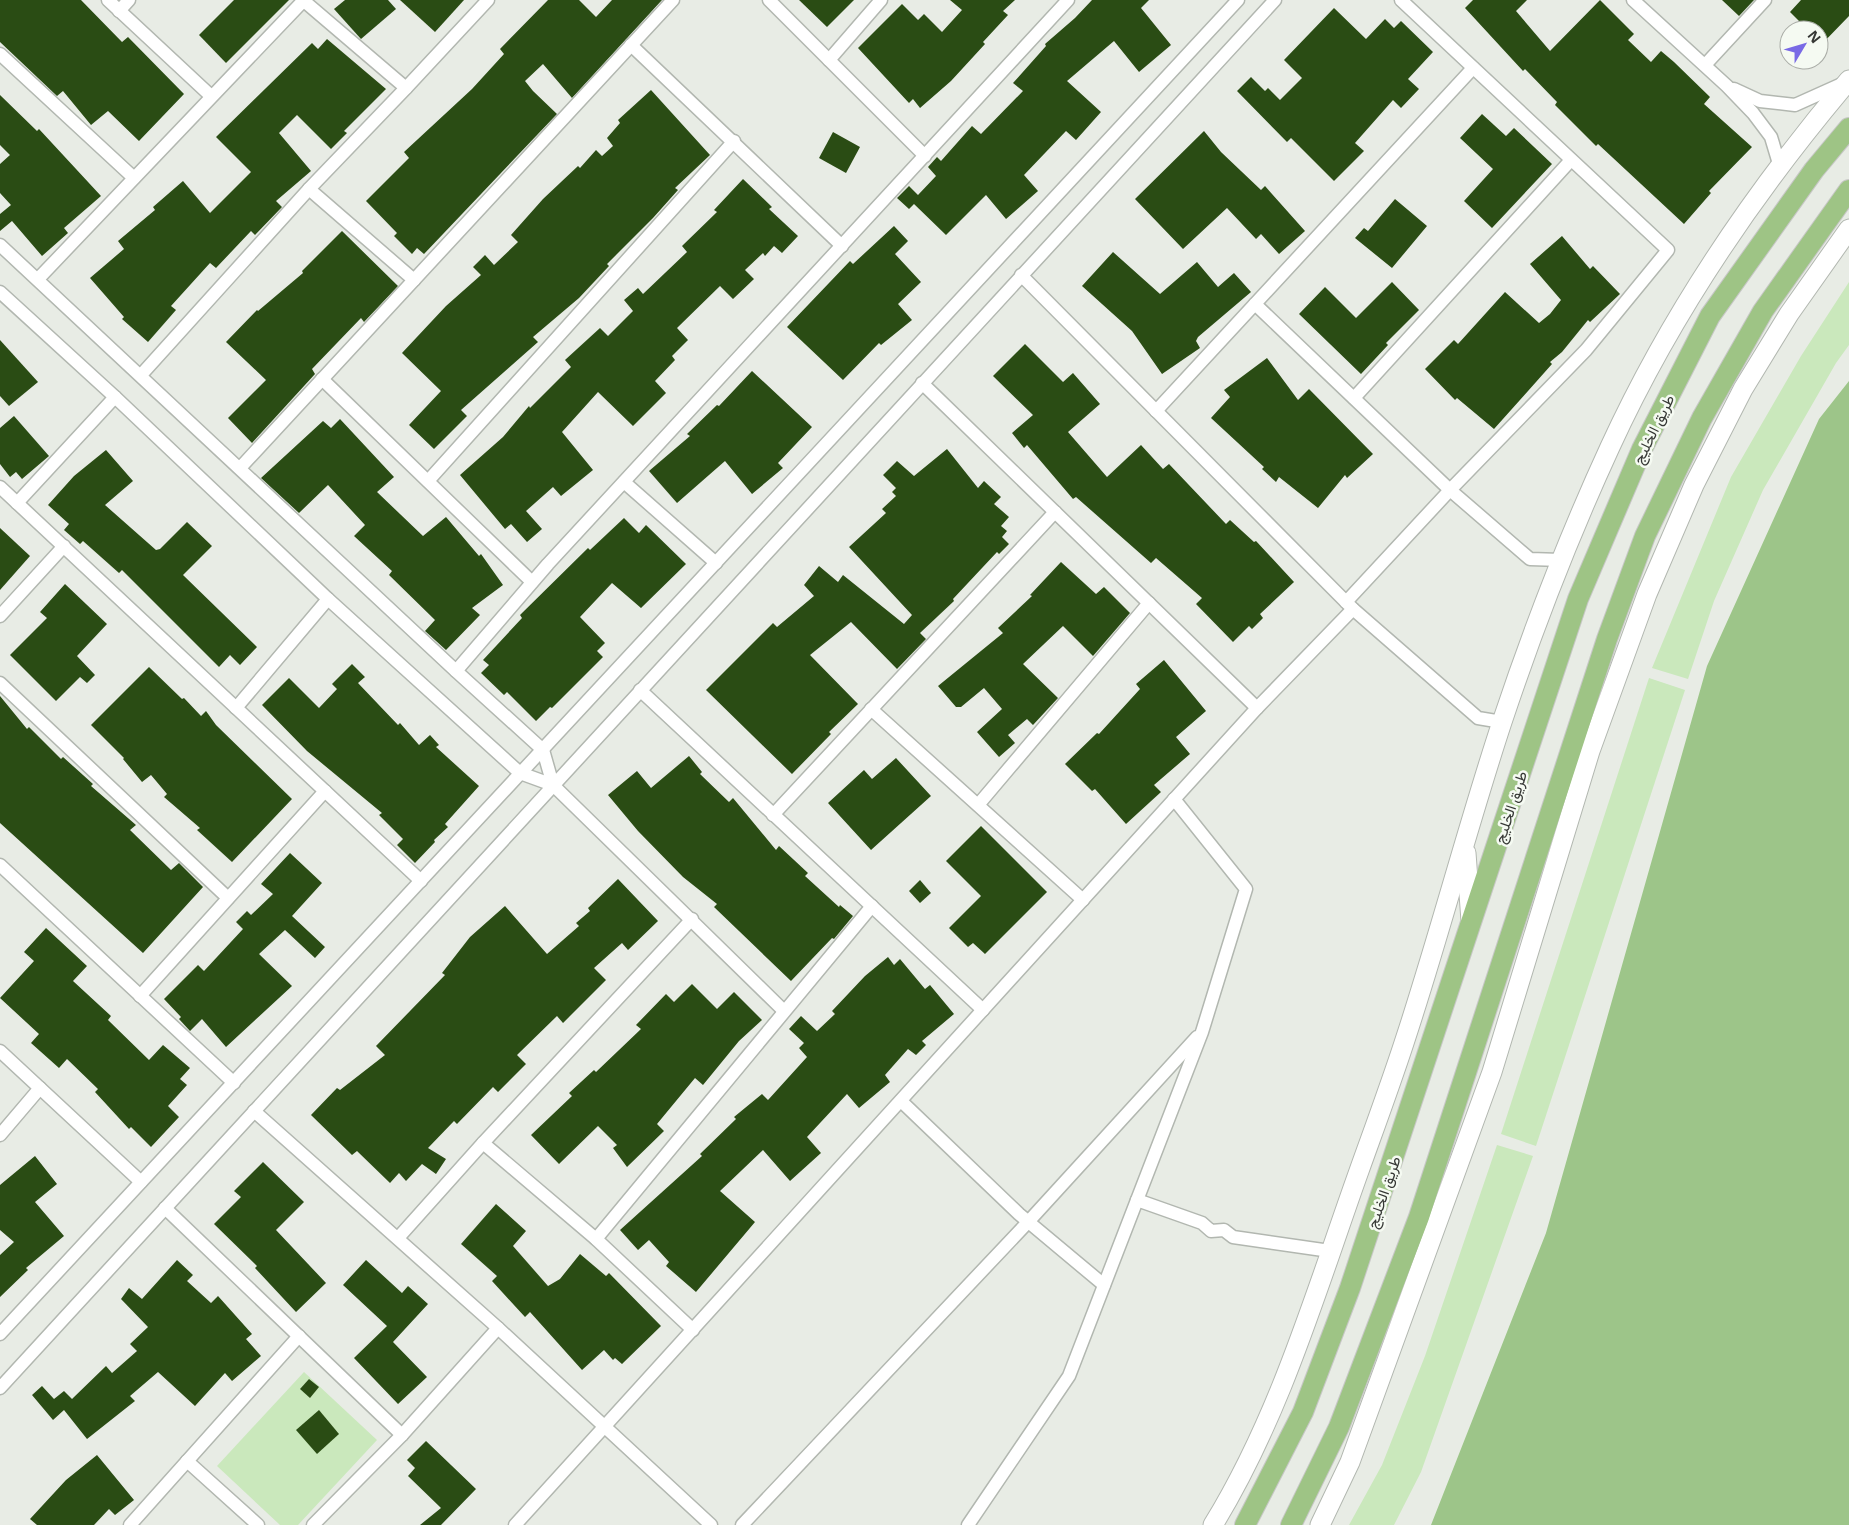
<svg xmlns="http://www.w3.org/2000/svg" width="1849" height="1525" viewBox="0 0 1849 1525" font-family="'Open Sans',Vazirmatn,sans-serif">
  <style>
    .green { fill: #cae8bc }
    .water { fill: #9dc589 }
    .building { fill: #2a4c14 }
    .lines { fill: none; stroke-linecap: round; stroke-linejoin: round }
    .street-casing { stroke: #b2b7b0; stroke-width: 15 }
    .secondary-casing { stroke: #b2b7b0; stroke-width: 21 }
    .primary-casing { stroke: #c7c7c6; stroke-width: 22 }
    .street { stroke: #fff; stroke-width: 12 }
    .secondary { stroke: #fff; stroke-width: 19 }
    .primary { stroke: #9ec485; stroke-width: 20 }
    .labels { text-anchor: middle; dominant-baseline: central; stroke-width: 5; stroke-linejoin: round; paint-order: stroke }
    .street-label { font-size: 15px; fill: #363835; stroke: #f5faf2 }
  </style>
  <rect width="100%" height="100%" fill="#e8ece5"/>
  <g class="green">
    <path d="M1849 282V345L1836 363 1763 490 1714 601 1688 679 1652 668 1731 477 1801 356Z"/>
    <path d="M1649 678 1685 690 1536 1146 1501 1134Z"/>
    <path d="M1497 1145 1533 1156 1421 1472 1394 1525H1349L1382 1465 1425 1356Z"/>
    <path d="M304 1372 377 1440 298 1525H280L217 1466Z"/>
  </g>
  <path class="water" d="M1849 381V1525H1431L1546 1233 1707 666 1819 419Z"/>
  <g class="building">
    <path d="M0 0H81L122 42 128 37 184 94 139 141 108 111 91 125 63 91 57 96 0 42Z"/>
    <path d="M234 0H289L226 63 199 35Z"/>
    <path d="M345 0H388L396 9 361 39 334 9Z"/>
    <path d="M400 0H464L435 32Z"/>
    <path d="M548 0H579L596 17 612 0H662L572 98 543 64 525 81 533 91 557 114 424 254 417 248 412 254 394 236 397 233 366 201 409 158 404 152 472 89 504 54 500 49Z"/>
    <path d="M799 0H854L827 27Z"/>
    <path d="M950 0H1015L1003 11 1008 15 983 42 985 44 951 81 920 108 913 99 909 103 858 48 902 4 918 20 924 14 942 32 962 10Z"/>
    <path d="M1092 0H1149L1141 8 1171 45 1139 72 1114 41 1067 81 1101 112 1076 140 1066 131 1024 175 1038 191 1006 219 986 195 946 235 914 204 909 209 897 198 909 186 918 195 936 176 928 167 937 157 941 161 972 126 981 134 1023 91 1013 83 1046 46 1045 44 1075 18Z"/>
    <path d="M1473 0H1527L1516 11 1550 51 1600 0 1634 34 1628 40 1651 62 1661 51 1674 62 1710 97 1704 104 1752 147 1709 191 1711 193 1684 224 1598 144 1596 146 1555 105 1557 102 1525 69 1523 71 1465 8Z"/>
    <path d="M1722 0H1754L1739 16Z"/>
    <path d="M1801 0H1849V16L1819 47V30H1808L1790 12Z"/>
    <path d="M1334 8 1366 39 1385 19 1394 28 1401 21 1433 52 1408 79 1419 89 1401 108 1393 100 1355 143 1364 151 1334 181 1291 138 1287 142 1237 91 1251 77 1265 91 1268 88 1280 100 1302 78 1284 60Z"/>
    <path d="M327 39 386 89 344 131 347 133 331 149 297 115 279 133 311 171 276 201 282 207 255 235 251 231 216 268 210 263 171 306 176 310 148 342 122 319 124 317 90 278 124 249 118 241 155 210 153 207 183 181 210 213 251 172 216 137 312 43 318 49Z"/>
    <path d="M651 90 710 155 675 188 678 190 653 218 607 264 609 266 579 298 533 337 538 342 461 410 467 416 434 449 409 425 441 391 402 353 446 306 481 275 473 267 485 255 494 265 518 242 511 235 543 199 578 166 580 168 596 150 602 156 613 146 607 138 620 123 618 120Z"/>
    <path d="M0 95 37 131 39 129 101 196 64 228 68 233 42 256 12 221 0 231V214L11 205 0 193V164L10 155 0 145Z"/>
    <path d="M1482 114 1506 136 1514 128 1552 164 1492 228 1464 201 1493 169 1460 138Z"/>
    <path d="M1204 131 1221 152 1261 190 1265 186 1305 231 1279 254 1261 234 1256 239 1227 208 1183 249 1135 199Z"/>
    <path d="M833 132 860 147 846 173 819 158Z"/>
    <path d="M743 179 772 207 769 209 798 236 782 253 774 246 765 256 763 253 745 270 754 279 733 299 720 286 677 328 688 340 672 356 675 360 655 381 666 393 633 426 598 392 562 432 593 470 561 496 553 487 526 511 542 529 527 542 511 524 505 529 460 475 503 437 529 406 530 408 571 367 565 360 600 328 608 336 633 311 624 300 638 288 643 294 687 252 682 246 717 212 714 210Z"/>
    <path d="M1395 199 1427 226 1392 268 1355 238 1364 228 1368 231Z"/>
    <path d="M894 226 908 241 895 254 921 282 898 304 912 320 881 345 879 343 843 380 787 327 850 261 853 264Z"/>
    <path d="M342 231 398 286 364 322 361 318 312 369 315 374 252 443 228 418 266 380 226 342 257 310 258 311 303 273 302 271Z"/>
    <path d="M1562 236 1590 269 1593 266 1620 294 1590 322 1588 320 1562 352 1550 362 1552 364 1494 429 1457 398 1455 400 1425 369 1454 340 1458 344 1505 292 1539 323 1550 314 1561 300 1530 264Z"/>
    <path d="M1113 252 1160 294 1197 262 1218 287 1234 273 1251 292 1198 337 1196 341 1200 348 1162 374 1132 331 1082 286Z"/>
    <path d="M1392 282 1419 310 1386 343 1388 345 1361 374 1299 314 1325 287 1356 318Z"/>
    <path d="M0 340 38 382 9 406 0 396Z"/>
    <path d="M1025 344 1063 382 1073 373 1100 404 1068 432 1107 477 1141 445 1163 469 1169 464 1226 524 1230 520 1254 542 1256 541 1294 582 1260 614 1263 618 1252 629 1249 626 1233 642 1196 604 1202 598 1156 558 1151 563 1076 497 1073 499 1027 445 1024 448 1012 433 1033 415 993 376Z"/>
    <path d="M1267 358 1298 400 1309 389 1373 454 1347 478 1345 475 1318 508 1279 477 1276 482 1262 469 1264 467 1211 418 1230 397 1224 390Z"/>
    <path d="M752 371 812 427 778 463 783 468 752 494 725 461 677 503 649 471 690 436 687 434 717 405 719 406Z"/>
    <path d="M14 416 49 456 22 479 16 472 10 477 0 464V428Z"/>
    <path d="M340 419 394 477 377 492 423 536 446 517 479 556 481 554 503 585 472 608 480 615 446 650 425 631 435 620 389 575 392 571 354 536 365 525 328 485 299 513 261 478 323 421 331 428Z"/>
    <path d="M947 449 978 488 984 481 1001 497 994 504 1009 517 1001 526 1007 531 1002 537 1009 544 999 554 997 552 953 599 954 601 920 633 926 639 897 669 851 622 810 655 858 704 829 732 831 734 792 774 706 690 773 623 777 627 814 596 804 585 819 566 838 582 843 575 904 624 912 615 849 547 886 513 882 509 896 496 892 492 896 488 883 475 897 461 914 476Z"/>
    <path d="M106 450 133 481 105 505 156 550 160 549 187 522 212 546 183 575 257 647 240 665 230 655 219 667 122 570 119 573 83 541 80 544 64 530 69 524 48 505 74 476Z"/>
    <path d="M624 518 639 533 646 525 686 564 641 608 612 583 580 617 605 643 597 651 603 657 552 708 550 707 536 721 507 692 504 695 481 673 489 665 483 660 522 618 520 615 588 548 590 550Z"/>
    <path d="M0 528 30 556 0 590Z"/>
    <path d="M1061 562 1096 594 1104 587 1130 613 1093 656 1063 626 1023 664 1058 698 1033 725 1027 719 1008 735 1015 743 999 757 977 732 1002 709 984 688 961 707H956L938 686 1003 633 998 628 1032 596 1030 595Z"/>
    <path d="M65 584 107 624 77 656 95 675 87 683 80 677 56 701 10 655 47 618 40 612Z"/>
    <path d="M1164 660 1206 711 1176 737 1190 754 1154 785 1161 792 1126 824 1095 789 1092 791 1065 764 1097 733 1099 734 1140 689 1136 684Z"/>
    <path d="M352 664 365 677 358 683 398 725 400 723 419 745 430 735 439 745 436 747 479 786 445 824 448 827 434 840 435 842 415 863 397 845 403 839 379 815 382 813 307 751 262 705 289 678 319 708 337 689 332 684Z"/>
    <path d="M149 667 182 699 184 698 201 716 206 711 216 725 292 799 232 862 197 830 200 828 164 797 167 794 151 775 142 782 123 759 124 758 91 725Z"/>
    <path d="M0 696 27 729 29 727 61 759 63 757 93 784 91 786 136 825 130 830 171 870 179 863 203 887 143 953 0 823Z"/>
    <path d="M689 756 702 772 700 774 729 802 733 798 776 850 779 846 808 873 805 876 839 907 840 905 853 916 834 939 832 938 791 981 714 907 717 904 683 877 638 831 608 795 637 771 651 788Z"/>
    <path d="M896 758 931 796 871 850 828 803 864 770 872 779Z"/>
    <path d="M981 826 1047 892 985 954 973 943 968 947 949 928 981 896 946 861Z"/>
    <path d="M290 853 322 883 292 916 325 947 315 958 285 930 259 954 292 986 226 1047 202 1019 190 1031 179 1019 181 1017 164 999 198 965 204 971 243 929 236 922 247 911 251 915 273 894 261 884Z"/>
    <path d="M618 879 658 921 628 950 622 943 594 968 606 980 563 1023 557 1016 517 1055 526 1064 498 1092 493 1087 457 1124 454 1121 428 1148 446 1159 436 1174 422 1164 406 1181 399 1173 390 1183 357 1151 352 1155 311 1115 337 1088 340 1090 385 1055 376 1046 445 975 442 973 470 937 505 906 547 954 579 926 576 923 590 911 588 908Z"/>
    <path d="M920 880 931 893 920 903 909 891Z"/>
    <path d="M46 928 87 966 73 981 111 1016 108 1020 149 1060 163 1045 190 1068 180 1079 187 1085 168 1106 179 1117 151 1147 131 1127 129 1129 95 1092 98 1089 67 1059 59 1068 31 1043 39 1034 0 998 34 961 24 952Z"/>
    <path d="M888 957 894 965 900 959 925 989 930 985 954 1014 922 1041 926 1045 916 1055 908 1049 885 1075 890 1082 859 1108 847 1094 807 1137 821 1153 790 1181 763 1150 720 1191 755 1222 696 1292 666 1266 669 1262 649 1240 638 1250 620 1230 702 1156 700 1154 736 1119 734 1117 762 1094 768 1100 807 1057 799 1048 804 1043 789 1029 801 1016 817 1031 835 1014 832 1011 865 976Z"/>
    <path d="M692 984 717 1009 734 992 762 1020 739 1041 703 1085 695 1078 657 1124 664 1131 627 1167 613 1148 617 1145 598 1126 559 1164 531 1135 572 1096 569 1093 594 1070 596 1072 641 1029 636 1025 666 994 674 1002Z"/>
    <path d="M35 1156 57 1184 35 1202 64 1236 26 1268 28 1270 0 1297V1255L14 1242 0 1230V1185Z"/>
    <path d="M263 1162 304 1202 276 1230 326 1283 296 1312 255 1268 257 1266 214 1224 241 1197 234 1191Z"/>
    <path d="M496 1204 526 1231 513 1246 548 1286 560 1279 580 1254 606 1276 609 1273 661 1326 622 1364 615 1358 613 1360 604 1350 582 1370 530 1312 525 1317 492 1281 497 1276 461 1244Z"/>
    <path d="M177 1260 193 1275 187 1281 211 1303 218 1296 252 1334 246 1339 261 1356 232 1381 225 1373 195 1406 158 1372 130 1396 135 1401 87 1439 64 1410 53 1420 32 1395 42 1386 54 1399 64 1391 72 1399 106 1366 112 1373 137 1351 130 1344 148 1327 121 1299 129 1288 142 1299Z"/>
    <path d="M366 1260 402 1293 408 1286 428 1304 393 1342 427 1377 398 1404 354 1358 387 1326 343 1285Z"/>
    <path d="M309 1379 319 1387 310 1398 300 1389Z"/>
    <path d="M319 1410 339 1434 317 1454 296 1430Z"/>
    <path d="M426 1441 476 1489 441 1525H420L441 1508 408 1476 415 1468 407 1460Z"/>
    <path d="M97 1455 134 1500 115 1515 109 1509 94 1525H37L30 1519 66 1480Z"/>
  </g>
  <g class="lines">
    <g class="street-casing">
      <g id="street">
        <path d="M108 0 211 96"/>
        <path d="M769 0 925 156"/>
        <path d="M1633 0 1727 86 1753 113 1771 137 1780 167"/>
        <path d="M304 1 406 88"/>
        <path d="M119 11 129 0"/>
        <path d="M631 45 842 246"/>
        <path d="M0 54 134 178"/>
        <path d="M829 60 881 0"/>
        <path d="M1705 65 1765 0"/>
        <path d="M1734 89 1760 101 1795 105 1844 83"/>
        <path d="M309 189 414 280"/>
        <path d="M0 245 456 671 543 750 553 785"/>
        <path d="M1021 275 1353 609 1478 718 1502 722"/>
        <path d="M38 279 304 0"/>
        <path d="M0 292 115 397 328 599 520 773 553 785 784 1011"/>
        <path d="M1255 304 1450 490 1530 559 1561 560"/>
        <path d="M141 375 309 189 406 88 488 0"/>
        <path d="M322 379 532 582"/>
        <path d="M922 383 1257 708"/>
        <path d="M1354 398 1571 160"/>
        <path d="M1156 411 1473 68"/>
        <path d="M240 468 673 0"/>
        <path d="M428 481 734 141"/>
        <path d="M624 482 716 563"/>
        <path d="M0 487 421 881"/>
        <path d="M17 503 115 397"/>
        <path d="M1346 602 1450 490 1586 350 1668 250 1401 0"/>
        <path d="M0 616 64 546"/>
        <path d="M456 671 548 564 1068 0"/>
        <path d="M0 683 228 898"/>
        <path d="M640 690 983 1010"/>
        <path d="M236 708 328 599"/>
        <path d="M871 709 1083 900"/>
        <path d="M978 805 1149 603"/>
        <path d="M773 815 1055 512"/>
        <path d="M0 865 234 1083"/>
        <path d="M140 996 325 791"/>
        <path d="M0 1051 141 1182"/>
        <path d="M901 1101 1019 1214 1104 1285"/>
        <path d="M254 1111 498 1328 711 1525"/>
        <path d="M0 1135 40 1088"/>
        <path d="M483 1143 596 1239 693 1330"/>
        <path d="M1137 1200 1202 1223 1211 1231 1224 1230 1233 1237 1330 1251"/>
        <path d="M165 1208 402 1435"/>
        <path d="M398 1238 483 1143 692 919"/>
        <path d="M596 1239 872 906"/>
        <path d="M0 1334 1238 0"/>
        <path d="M0 1388 1275 0"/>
        <path d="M187 1461 258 1525"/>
        <path d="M130 1525 299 1336"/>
        <path d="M313 1525 402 1435 498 1328"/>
        <path d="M515 1525 1257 708 1353 609"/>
        <path d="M742 1525 1029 1221 1197 1037"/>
        <path d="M968 1525 1069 1376 1202 1032 1246 889 1174 799"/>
      </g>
    </g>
    <g class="secondary-casing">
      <g id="secondary">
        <path d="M1466 853 1471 921"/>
        <path d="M1213 1525C1280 1416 1316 1291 1359 1171 1374 1129 1390 1086 1404 1043 1439 937 1467 828 1502 722 1533 629 1569 536 1610 447 1671 314 1755 191 1849 80"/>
        <path d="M1320 1525 1350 1462 1492 1072 1590 751 1647 594 1694 485 1743 389 1789 314 1849 229"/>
      </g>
    </g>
    <g class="primary-casing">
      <g id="primary">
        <path d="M1245 1525 1303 1412 1350 1288 1578 599 1642 449 1710 316 1814 170 1849 128"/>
        <path d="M1291 1525 1339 1427 1419 1217 1607 639 1645 536 1702 418 1763 311 1849 190"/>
      </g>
    </g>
    <use href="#street" class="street"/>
    <use href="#secondary" class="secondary"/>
    <use href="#primary" class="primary"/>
  </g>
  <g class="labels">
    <g class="street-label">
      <text transform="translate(1653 429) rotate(-64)">طريق الخليج</text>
      <text transform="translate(1510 807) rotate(-72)">طريق الخليج</text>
      <text transform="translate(1383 1192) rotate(-71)">طريق الخليج</text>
    </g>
  </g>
  <g transform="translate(1804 45) rotate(52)"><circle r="24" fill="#f5faf2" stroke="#a9aca6"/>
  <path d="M0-4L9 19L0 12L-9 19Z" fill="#796ae5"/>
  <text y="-8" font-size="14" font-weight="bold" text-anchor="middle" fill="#363835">N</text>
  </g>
</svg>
